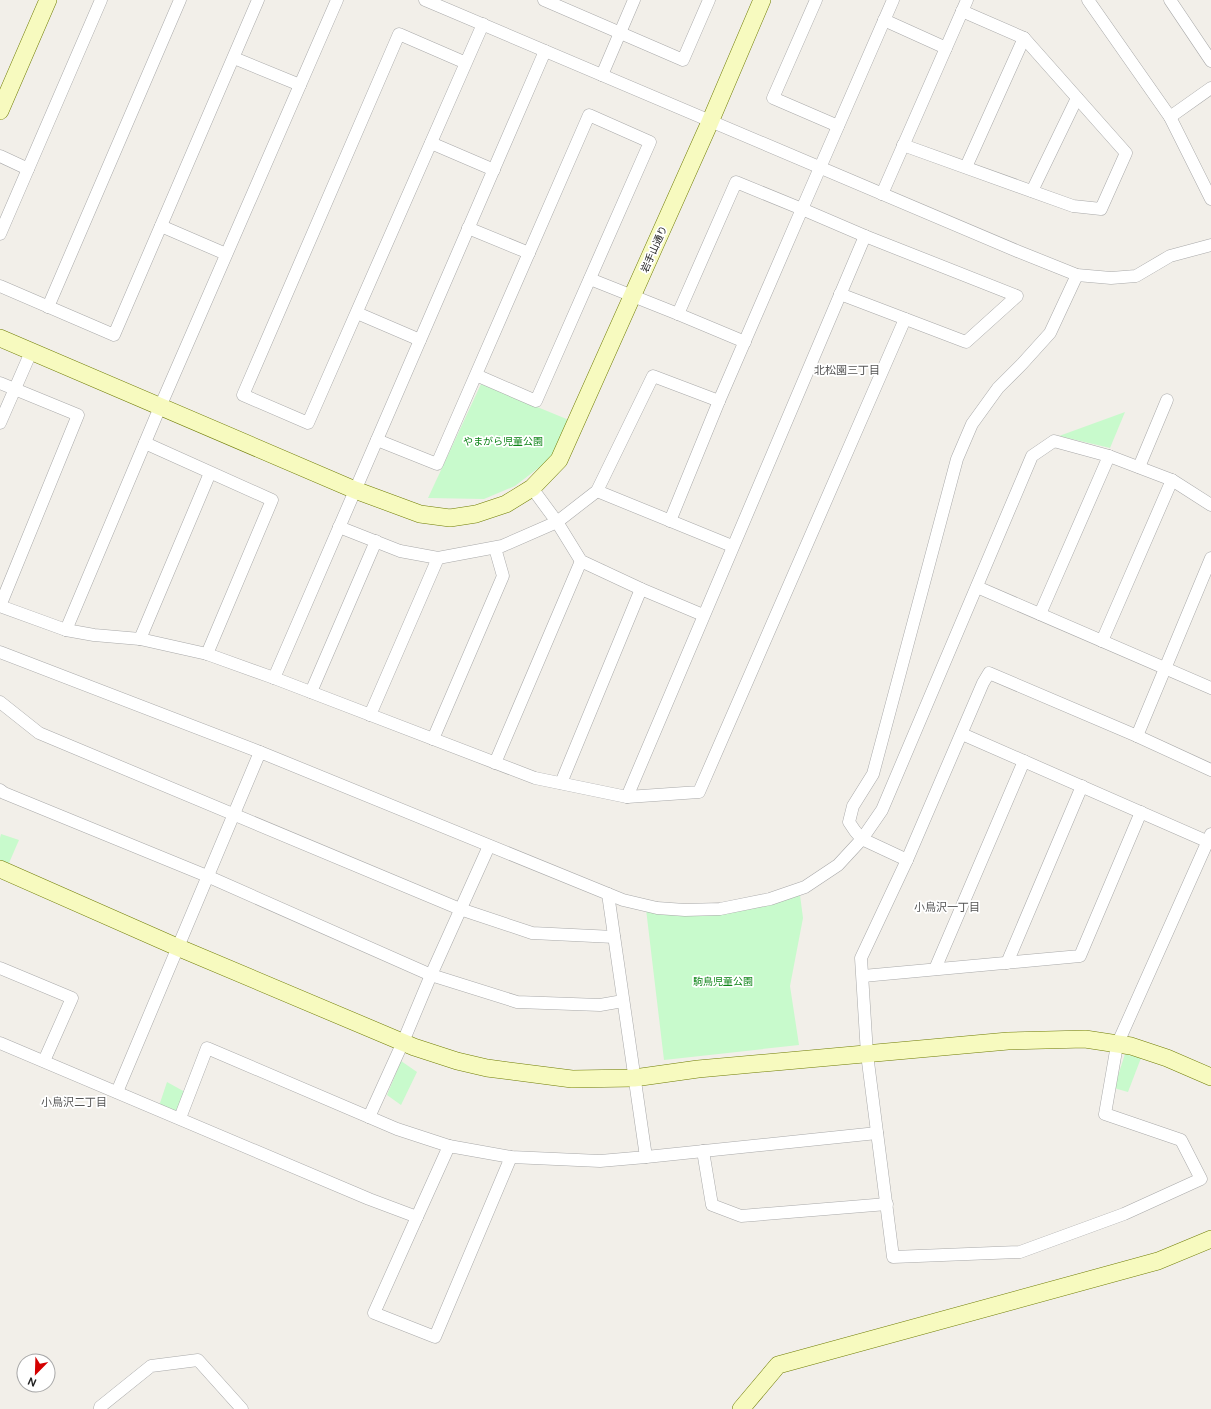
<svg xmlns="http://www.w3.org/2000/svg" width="1211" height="1409" viewBox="0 0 1211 1409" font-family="'DM Sans','Noto Sans JP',sans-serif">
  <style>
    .park { fill: #c8facc }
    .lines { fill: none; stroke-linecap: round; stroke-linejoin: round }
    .street-casing { stroke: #a9a9a9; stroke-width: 13 }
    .secondary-casing { stroke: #707d05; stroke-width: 18 }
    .street { stroke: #fff; stroke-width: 12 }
    .secondary { stroke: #f7fabf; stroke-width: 17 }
    .labels { text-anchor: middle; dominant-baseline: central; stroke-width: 3.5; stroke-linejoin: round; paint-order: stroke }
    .street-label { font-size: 10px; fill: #222; stroke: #fff }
    .park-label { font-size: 10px; fill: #0c8416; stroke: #fff }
    .neighbourhood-label { font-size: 11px; fill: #555; stroke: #fff }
  </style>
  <rect width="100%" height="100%" fill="#f2efe9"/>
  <g class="park">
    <path d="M481 384 569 420 550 459 515 486 484 499 428 498Z"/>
    <path d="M1125 412 1110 448 1059 436Z"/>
    <path d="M1 834 19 840 9 863 0 860V838Z"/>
    <path d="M800 895 803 918 790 986 799 1045 664 1060 646 909 729 913Z"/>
    <path d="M1125 1054 1141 1058 1128 1092 1114 1088Z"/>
    <path d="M401 1061 417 1072 401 1105 387 1095Z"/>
    <path d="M167 1082 185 1092 176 1116 158 1109Z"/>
  </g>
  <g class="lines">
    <g class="street-casing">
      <g id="street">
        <path d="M425 0 1017 251 1077 275 1111 278 1136 276 1170 256 1211 245"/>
        <path d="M544 0 683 60 709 0"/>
        <path d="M816 0 773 98 838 126"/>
        <path d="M1088 0 1170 117 1211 199"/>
        <path d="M1170 0 1211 61"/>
        <path d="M884 20 946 48"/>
        <path d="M234 58 300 85"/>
        <path d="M466 63 399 34 243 395 308 423 483 24"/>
        <path d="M602 75 634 0"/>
        <path d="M1170 117 1211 88"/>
        <path d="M431 143 494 170"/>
        <path d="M903 145 1073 206 1101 209 1126 153 1024 38 962 11"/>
        <path d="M0 156 28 169"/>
        <path d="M966 167 1024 38"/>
        <path d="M1032 191 1077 98"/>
        <path d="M882 194 967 0"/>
        <path d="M161 226 226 254"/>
        <path d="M468 228 529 253"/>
        <path d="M0 234 101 0"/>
        <path d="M590 279 678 314 745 342"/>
        <path d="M0 286 114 335 258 0"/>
        <path d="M840 294 966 342 1017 296 865 236"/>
        <path d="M48 307 180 0"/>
        <path d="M357 313 420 340"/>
        <path d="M0 383 78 415 0 606"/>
        <path d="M0 423 31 352"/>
        <path d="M377 440 437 464 589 115 650 142 536 401 476 375"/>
        <path d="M145 443 272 500 207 654"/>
        <path d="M1139 467 1167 400"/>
        <path d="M532 488 557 522 581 561 641 589 703 615"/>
        <path d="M597 491 732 546"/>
        <path d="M670 521 719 401 802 209 736 182 678 314"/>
        <path d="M339 527 400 551 438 558 502 546 557 522 597 491 653 376 719 401"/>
        <path d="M977 587 1211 688"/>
        <path d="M0 606 66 630 94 635 140 639 207 654 274 678 535 778 627 797 865 236 802 209 893 0"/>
        <path d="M1040 614 1109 456"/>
        <path d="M66 630 160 407 337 0"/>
        <path d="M140 639 210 473"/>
        <path d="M1102 641 1172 480"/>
        <path d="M0 652 260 752"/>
        <path d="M274 678 545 51"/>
        <path d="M311 692 376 541"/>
        <path d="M0 702 39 733 460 909 532 933 614 937"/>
        <path d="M370 715 438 558"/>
        <path d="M962 734 1211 843"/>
        <path d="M1137 736 1211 558"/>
        <path d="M433 739 503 576 495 548"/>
        <path d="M495 763 581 561"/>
        <path d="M1211 770 1137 736 989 673 983 683 907 860 861 958 867 1054 893 1257 1020 1252 1124 1214 1201 1179 1181 1140 1105 1114 1117 1045 1211 834"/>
        <path d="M561 783 641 589"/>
        <path d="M0 790 4 793 207 876 431 975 517 1002 600 1005 623 1001"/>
        <path d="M627 797 699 792 905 319"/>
        <path d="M907 860 862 839 855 831 849 822 853 806 873 774 957 459 972 424 998 388 1022 364 1050 333 1077 275"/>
        <path d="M1007 963 1082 786"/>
        <path d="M0 968 72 998 44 1061"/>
        <path d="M935 969 1024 761"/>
        <path d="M863 976 1080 956 1141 812"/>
        <path d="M0 1043 369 1199 417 1217 449 1146 511 1157 600 1161 646 1157 608 894"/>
        <path d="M117 1092 260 752 623 900 657 908 685 910 720 909 770 899 805 887 838 865 862 839 882 810 1032 456 1054 441 1109 456 1172 480 1211 505"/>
        <path d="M369 1117 403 1042 431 975 489 846"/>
        <path d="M180 1118 207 1048 397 1129 449 1146"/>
        <path d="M703 1151 712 1205 741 1216 887 1204"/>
        <path d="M646 1157 877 1133"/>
        <path d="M417 1217 374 1313 435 1337 511 1157"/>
        <path d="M100 1409V1407L151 1366 198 1360 242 1409"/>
      </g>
    </g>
    <g class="secondary-casing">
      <g id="secondary">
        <path d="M0 111 48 0"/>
        <path d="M0 338 355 490 420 514 450 518 476 514 506 504 532 488 559 460 710 122 762 0"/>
        <path d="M0 869 177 947 414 1047 457 1061 487 1068 572 1079 634 1078 698 1069 1008 1041 1085 1039 1131 1046 1167 1058 1211 1077"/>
        <path d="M741 1409 778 1365 1158 1261 1211 1239"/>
      </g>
    </g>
    <use href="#street" class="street"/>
    <use href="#secondary" class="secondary"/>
  </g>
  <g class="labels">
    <g class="street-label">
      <text transform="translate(654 249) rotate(-66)">岩手山通り</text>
    </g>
    <g class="park-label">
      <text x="503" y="441">やまがら児童公園</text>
      <text x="723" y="981">駒鳥児童公園</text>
    </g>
    <g class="neighbourhood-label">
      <text x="847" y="370">北松園三丁目</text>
      <text x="947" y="907">小鳥沢一丁目</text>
      <text x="74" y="1102">小鳥沢二丁目</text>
    </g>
  </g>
  <g transform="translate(36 1373) rotate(203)"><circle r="19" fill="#ffffff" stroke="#a7a7a7"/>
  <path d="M0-3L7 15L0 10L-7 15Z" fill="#d40000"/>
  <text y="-6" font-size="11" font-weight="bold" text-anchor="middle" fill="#222222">N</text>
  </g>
</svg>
